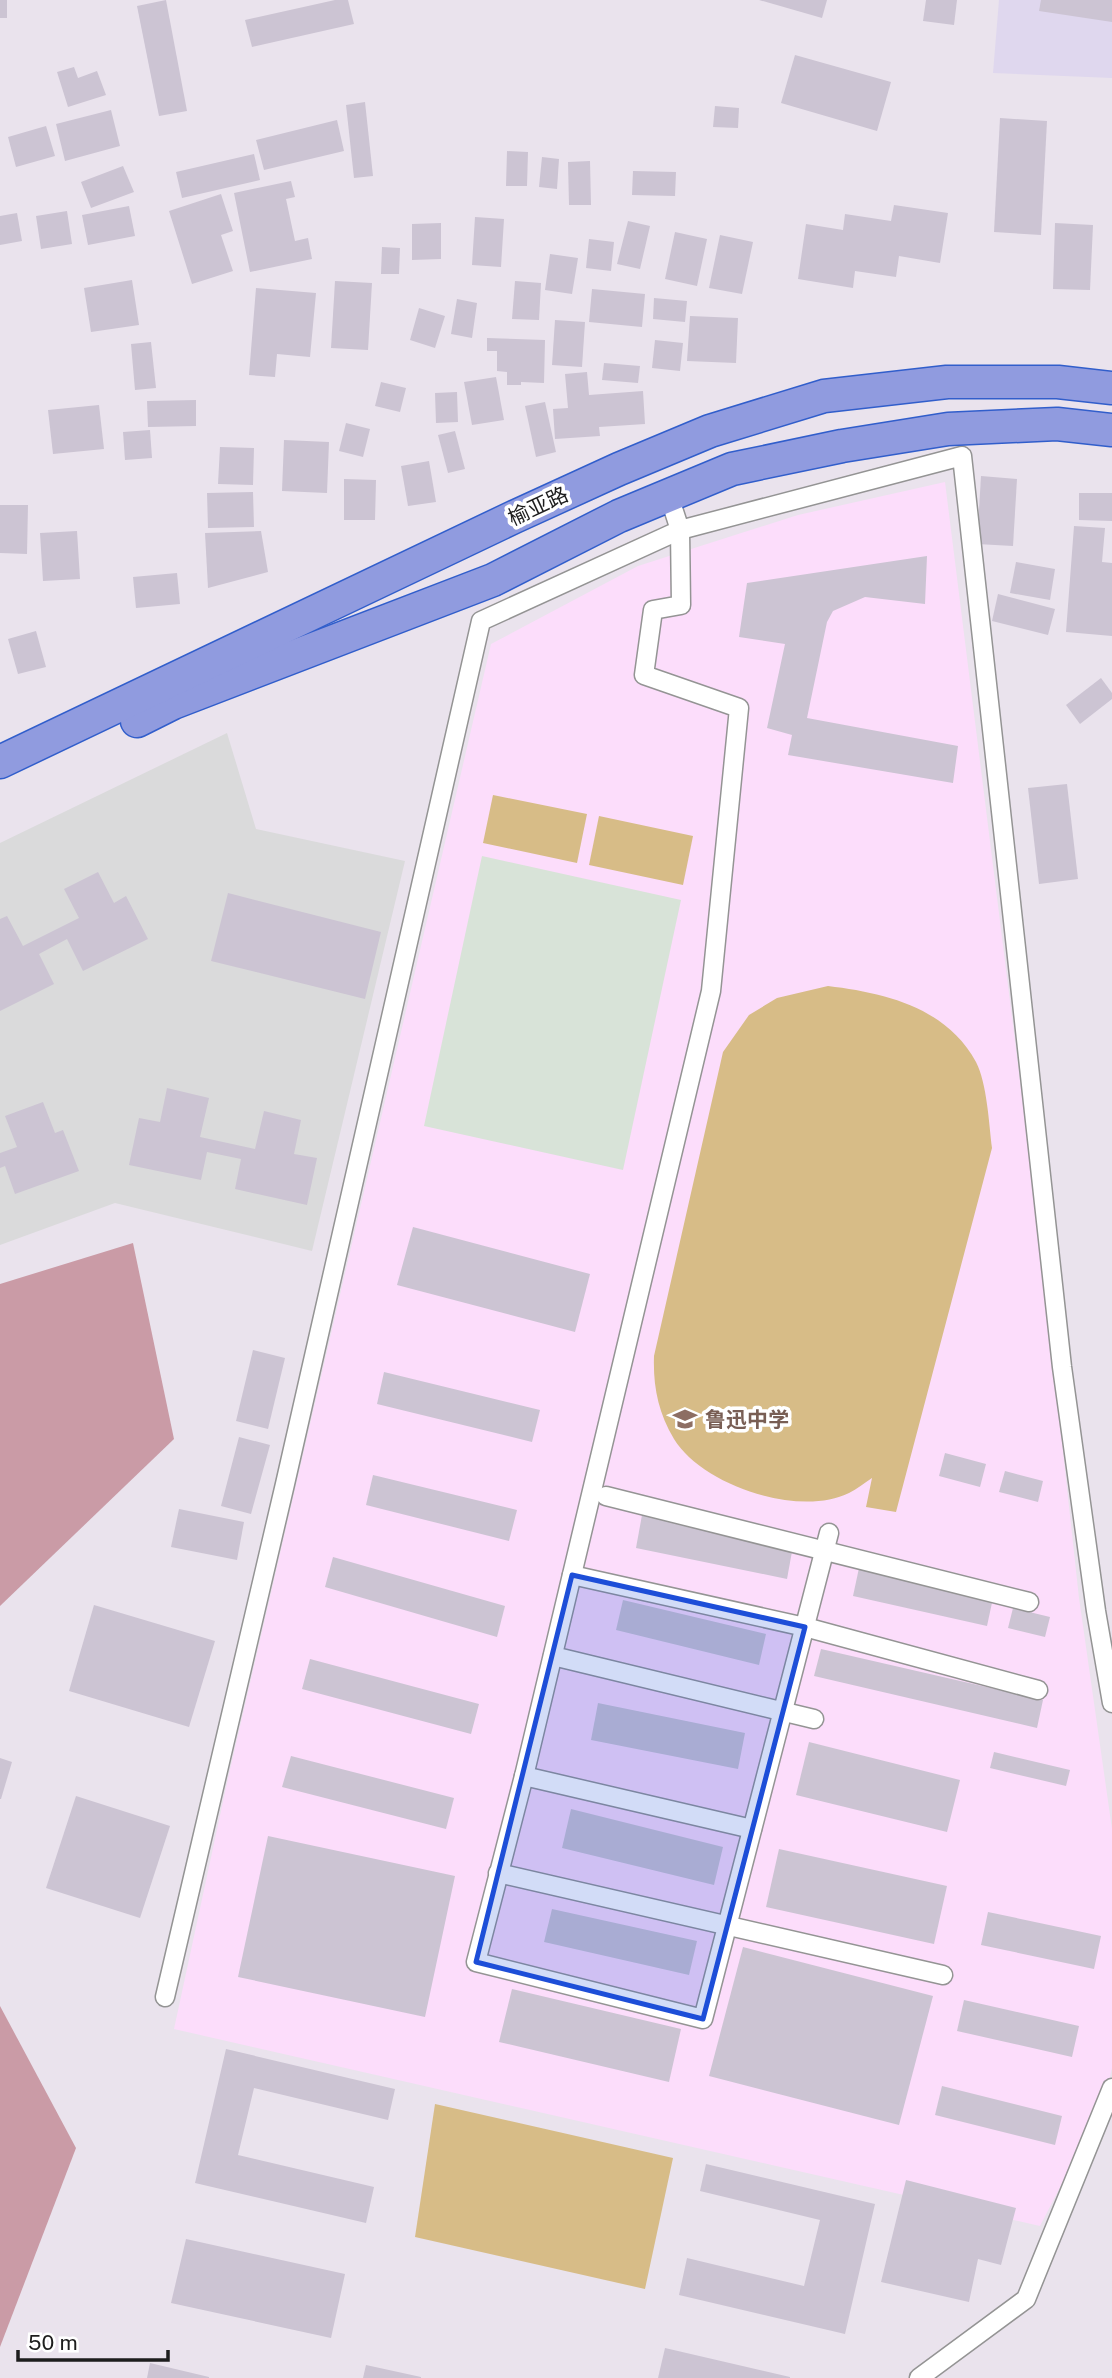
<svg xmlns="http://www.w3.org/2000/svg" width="1112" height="2378" viewBox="0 0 1112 2378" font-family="'Public Sans','Noto Sans SC',sans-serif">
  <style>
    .residential { fill: #dadadb }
    .education { fill: #fcddfb }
    .military { fill: #dfd7ee }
    .forest { fill: #ca9ba6 }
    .pitch { fill: #d7bc87 }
    .plaza { fill: #d8e3d8 }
    .building { fill: #ccc4d3 }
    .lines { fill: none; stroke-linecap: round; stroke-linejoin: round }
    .street-casing { stroke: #949494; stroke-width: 21 }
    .highway-casing { stroke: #315ecb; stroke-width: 35 }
    .street { stroke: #fff; stroke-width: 18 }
    .highway { stroke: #909bdf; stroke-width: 32 }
    .marked { fill: #1d4ed8; fill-opacity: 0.2; stroke: #1d4ed8; stroke-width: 5; stroke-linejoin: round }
    .labels { text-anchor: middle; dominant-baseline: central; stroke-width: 7; stroke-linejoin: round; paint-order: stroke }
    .street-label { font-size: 21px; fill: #1d1d1d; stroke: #fff }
    .education-label { font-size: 21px; font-weight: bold; fill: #785e54; stroke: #fff; text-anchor: start }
  </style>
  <rect width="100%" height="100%" fill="#eae3ed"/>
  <path class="residential" d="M227 733 256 829 405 861 312 1251 115 1203 0 1245V843Z"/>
  <path class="education" d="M945 482 1040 1241 1079 1598 1112 1829V2068L1107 2089 1071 2166 1040 2226 174 2029 229 1774 491 644 638 566 798 515Z"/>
  <path class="military" d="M999 0H1112V78L993 73Z"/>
  <g class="forest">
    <path d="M133 1243 174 1439 0 1606V1284Z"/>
    <path d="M0 2006 76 2148 0 2347Z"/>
  </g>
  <g class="pitch">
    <path d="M493 795 587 814 577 863 483 843Z"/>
    <path d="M599 816 693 836 683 885 589 865Z"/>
    <path d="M828 986C885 993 946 1007 976 1062 987 1083 989 1124 992 1148L896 1512 866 1507 872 1478C864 1483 857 1489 849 1493 799 1518 702 1485 674 1439 658 1412 653 1386 654 1356L723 1052 749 1015 777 998Z"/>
    <path d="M435 2104 673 2158 645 2289 415 2237Z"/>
  </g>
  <path class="plaza" d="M482 856 681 900 623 1170 424 1126Z"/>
  <g class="building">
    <rect x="0" y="0" width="7" height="18"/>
    <path d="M166 0 187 111 159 116 137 6Z"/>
    <path d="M335 0H348L354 24 252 47 245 20Z"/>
    <path d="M759 0H827L822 18Z"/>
    <path d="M926 0H957L954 25 923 21Z"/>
    <path d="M1041 0H1112V22L1039 11Z"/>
    <path d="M795 55 891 82 877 131 781 103Z"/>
    <path d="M74 67 78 78 97 71 106 95 68 107 57 72Z"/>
    <path d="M365 102 373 176 354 178 346 105Z"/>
    <path d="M715 106 739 108 738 128 713 127Z"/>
    <path d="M111 110 120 146 65 161 56 124Z"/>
    <path d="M1000 118 1047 121 1041 235 994 232Z"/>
    <path d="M337 120 344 151 264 170 256 140Z"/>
    <path d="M46 126 55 156 16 167 8 137Z"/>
    <path d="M507 151 528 152 527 186H506Z"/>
    <path d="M254 154 260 180 182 198 176 172Z"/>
    <path d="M542 157 559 159 557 189 539 187Z"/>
    <path d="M590 161 591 205H569L568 162Z"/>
    <path d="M123 166 134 192 91 208 81 182Z"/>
    <path d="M633 171 676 172 675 196 632 195Z"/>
    <path d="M291 181 295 197 286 199 295 241 308 238 312 259 250 272 234 193Z"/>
    <path d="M221 194 233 231 221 235 233 271 192 284 169 211Z"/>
    <path d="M894 205 948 213 940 263 899 256 896 277 855 271 853 288 798 279 806 224 843 230 845 214 891 221Z"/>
    <path d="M129 206 135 236 88 245 82 215Z"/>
    <path d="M67 211 72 244 41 249 36 216Z"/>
    <path d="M17 213 22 241 0 245V216Z"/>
    <path d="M475 217 504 219 501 267 472 265Z"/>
    <path d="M628 221 650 226 640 269 617 264Z"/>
    <path d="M441 223V259L412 260V224Z"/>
    <path d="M1055 223 1093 225 1090 290 1053 289Z"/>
    <path d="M675 232 707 239 697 286 665 279Z"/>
    <path d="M720 235 753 242 742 294 709 288Z"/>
    <path d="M589 239 614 242 611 271 586 268Z"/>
    <path d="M382 247 400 248 399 274H381Z"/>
    <path d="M550 254 578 258 572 294 545 290Z"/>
    <path d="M132 280 139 325 91 332 84 288Z"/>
    <path d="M335 281 372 283 368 350 331 348Z"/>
    <path d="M515 281 541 283 539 320 512 319Z"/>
    <path d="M256 288 316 293 310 357 277 354 275 377 249 375Z"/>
    <path d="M592 289 645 294 642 327 589 322Z"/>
    <path d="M654 298 687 301 685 322 653 319Z"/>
    <path d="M457 299 477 303 472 338 451 334Z"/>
    <path d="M419 308 445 316 435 348 410 340Z"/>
    <path d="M690 316 738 318 736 363 687 361Z"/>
    <path d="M555 320 585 322 582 367 552 365Z"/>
    <path d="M487 338 545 340 544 383 521 382V385H507V372L497 371V351H487Z"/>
    <path d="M655 340 683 343 680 371 652 368Z"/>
    <path d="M151 342 156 388 135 390 131 344Z"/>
    <path d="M604 363 640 366 638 383 602 380Z"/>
    <path d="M587 372 589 395 643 391 645 424 599 427 600 436 555 439 553 409 568 408 565 374Z"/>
    <path d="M496 377 504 420 472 425 464 382Z"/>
    <path d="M381 382 406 388 400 412 375 406Z"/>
    <path d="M457 392 458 422 436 423 435 393Z"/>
    <path d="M196 400V426L148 427 147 401Z"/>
    <path d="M545 402 556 452 536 457 525 406Z"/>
    <path d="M99 405 104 449 53 454 48 410Z"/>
    <path d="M346 423 370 429 363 457 339 451Z"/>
    <path d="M150 430 152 458 125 460 123 432Z"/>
    <path d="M455 431 465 469 448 473 438 435Z"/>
    <path d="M284 440 329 442 327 493 282 491Z"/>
    <path d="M220 447 254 448 253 485 218 484Z"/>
    <path d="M429 461 436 502 408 506 401 466Z"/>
    <path d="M981 476 1017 479 1013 546 977 544Z"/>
    <path d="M344 479 376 480 375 520H344Z"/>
    <path d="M253 492 254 527 208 528 207 493Z"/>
    <path d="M1079 493H1112V521L1079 520Z"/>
    <path d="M0 505H28L27 554 0 553Z"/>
    <path d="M1074 526 1105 528 1102 562 1112 563V636L1066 632Z"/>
    <path d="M77 531 80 579 43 581 40 533Z"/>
    <path d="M261 531 268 572 208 588 205 533Z"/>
    <path d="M927 556 925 604 865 597 833 611 827 622 807 718 958 746 953 783 788 755 792 735 767 728 785 644 739 637 747 583Z"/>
    <path d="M1016 562 1055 569 1050 600 1010 593Z"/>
    <path d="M177 573 180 604 136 608 133 577Z"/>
    <path d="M998 594 1055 609 1048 635 992 621Z"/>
    <path d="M36 631 46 667 18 674 8 639Z"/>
    <path d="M1101 678 1112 693V699L1080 724 1066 705Z"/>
    <path d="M1067 784 1078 879 1039 884 1028 788Z"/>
    <path d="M98 872 114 903 126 896 148 939 83 971 67 939 39 954 54 984 0 1011V919L7 916 23 946 79 918 64 889Z"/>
    <path d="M228 893 381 932 365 999 211 961Z"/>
    <path d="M167 1088 209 1098 200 1137 255 1149 264 1111 301 1120 294 1154 317 1158 307 1205 235 1189 241 1159 207 1152 201 1180 129 1165 139 1118 160 1122Z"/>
    <path d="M43 1102 55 1133 63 1130 79 1171 15 1194 5 1166 0 1168V1153L17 1147 5 1116Z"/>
    <path d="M413 1227 590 1274 575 1332 397 1285Z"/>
    <path d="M253 1350 285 1358 268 1429 236 1421Z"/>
    <path d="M384 1372 540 1410 532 1442 377 1404Z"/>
    <path d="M239 1437 270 1445 251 1514 221 1506Z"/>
    <path d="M945 1453 986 1464 980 1487 939 1476Z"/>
    <path d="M1005 1471 1043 1481 1038 1502 999 1492Z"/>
    <path d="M373 1475 517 1510 509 1541 366 1505Z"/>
    <path d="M179 1509 244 1522 237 1560 171 1547Z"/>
    <path d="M642 1515 793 1546 787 1579 636 1548Z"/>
    <path d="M333 1557 505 1606 497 1637 325 1587Z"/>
    <path d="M859 1568 993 1598 987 1626 853 1596Z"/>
    <path d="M623 1600 766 1634 759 1665 616 1630Z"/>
    <path d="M94 1605 215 1641 189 1727 69 1691Z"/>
    <path d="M1013 1608 1050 1617 1045 1637 1008 1628Z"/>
    <path d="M821 1649 1043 1700 1037 1728 814 1676Z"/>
    <path d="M310 1659 479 1704 471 1734 302 1689Z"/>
    <path d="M598 1703 745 1733 738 1769 591 1740Z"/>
    <path d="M809 1742 960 1780 947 1832 796 1795Z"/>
    <path d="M994 1752 1070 1770 1066 1786 990 1768Z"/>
    <path d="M291 1756 454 1798 446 1829 282 1787Z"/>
    <path d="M0 1758 12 1762 1 1799H0Z"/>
    <path d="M76 1796 170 1826 140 1918 46 1888Z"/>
    <path d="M571 1809 723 1847 714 1885 562 1848Z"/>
    <path d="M268 1836 455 1876 425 2017 238 1977Z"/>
    <path d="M779 1849 947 1886 934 1944 766 1907Z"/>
    <path d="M552 1909 697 1941 689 1975 544 1942Z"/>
    <path d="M988 1912 1101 1936 1094 1969 981 1945Z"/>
    <path d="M743 1947 933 1996 899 2125 709 2076Z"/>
    <path d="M512 1989 681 2029 669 2082 499 2042Z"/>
    <path d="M964 2000 1079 2026 1072 2057 957 2031Z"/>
    <path d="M226 2049 395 2089 388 2120 254 2088 238 2155 374 2187 366 2223 195 2183Z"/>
    <path d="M942 2086 1062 2116 1055 2145 935 2115Z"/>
    <path d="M706 2164 875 2204 845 2334 679 2295 687 2258 804 2286 820 2220 700 2191Z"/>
    <path d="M906 2180 1016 2208 1001 2265 978 2259 969 2302 881 2282Z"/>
    <path d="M186 2239 345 2274 331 2338 171 2303Z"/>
    <path d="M665 2348 790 2377V2378H658Z"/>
    <path d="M150 2363 209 2377V2378H147Z"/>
    <path d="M366 2365 421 2377V2378H363Z"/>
  </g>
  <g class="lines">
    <g class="street-casing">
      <g id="street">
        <path d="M606 1496 1029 1602"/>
        <path d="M829 1533 703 2019 476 1962 524 1776 711 991 739 708 644 675 653 610 681 605 680 530 962 456 1062 1367 1096 1611 1112 1703"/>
        <path d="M572 1575 805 1627 1038 1690"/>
        <path d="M553 1656 814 1719"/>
        <path d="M524 1776 752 1829"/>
        <path d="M498 1873 943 1975"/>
        <path d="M165 1997 285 1484 481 621 680 530 669 496"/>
        <path d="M919 2378 1026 2299 1112 2088"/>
      </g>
    </g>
    <g class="highway-casing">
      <g id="highway">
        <path d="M137 721 173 703 493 580 619 516 732 469 842 446 948 429 1057 424 1112 430"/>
        <path d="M0 762 514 517 619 469 710 431 824 396 947 382H1058L1112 388"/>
      </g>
    </g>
    <use href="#street" class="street"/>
    <use href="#highway" class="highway"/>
  </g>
  <path class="marked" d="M572 1575 805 1627 703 2019 476 1962Z"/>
  <defs>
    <g id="school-bare" transform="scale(1.89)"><path d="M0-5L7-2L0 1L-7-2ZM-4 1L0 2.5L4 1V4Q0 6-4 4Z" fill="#8d6e63" stroke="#fff" stroke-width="2.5" paint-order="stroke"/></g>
  </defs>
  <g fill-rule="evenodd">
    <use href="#school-bare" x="685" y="1419"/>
  </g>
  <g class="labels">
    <g class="street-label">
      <text transform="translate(538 506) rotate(-25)">榆亚路</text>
    </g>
    <g class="education-label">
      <text x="705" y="1419">鲁迅中学</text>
    </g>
  </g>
  <path d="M18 2350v10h150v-10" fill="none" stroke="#1d1d1d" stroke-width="3.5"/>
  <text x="28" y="2350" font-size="21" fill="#1d1d1d" stroke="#ffffff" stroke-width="5" paint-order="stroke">50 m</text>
</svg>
